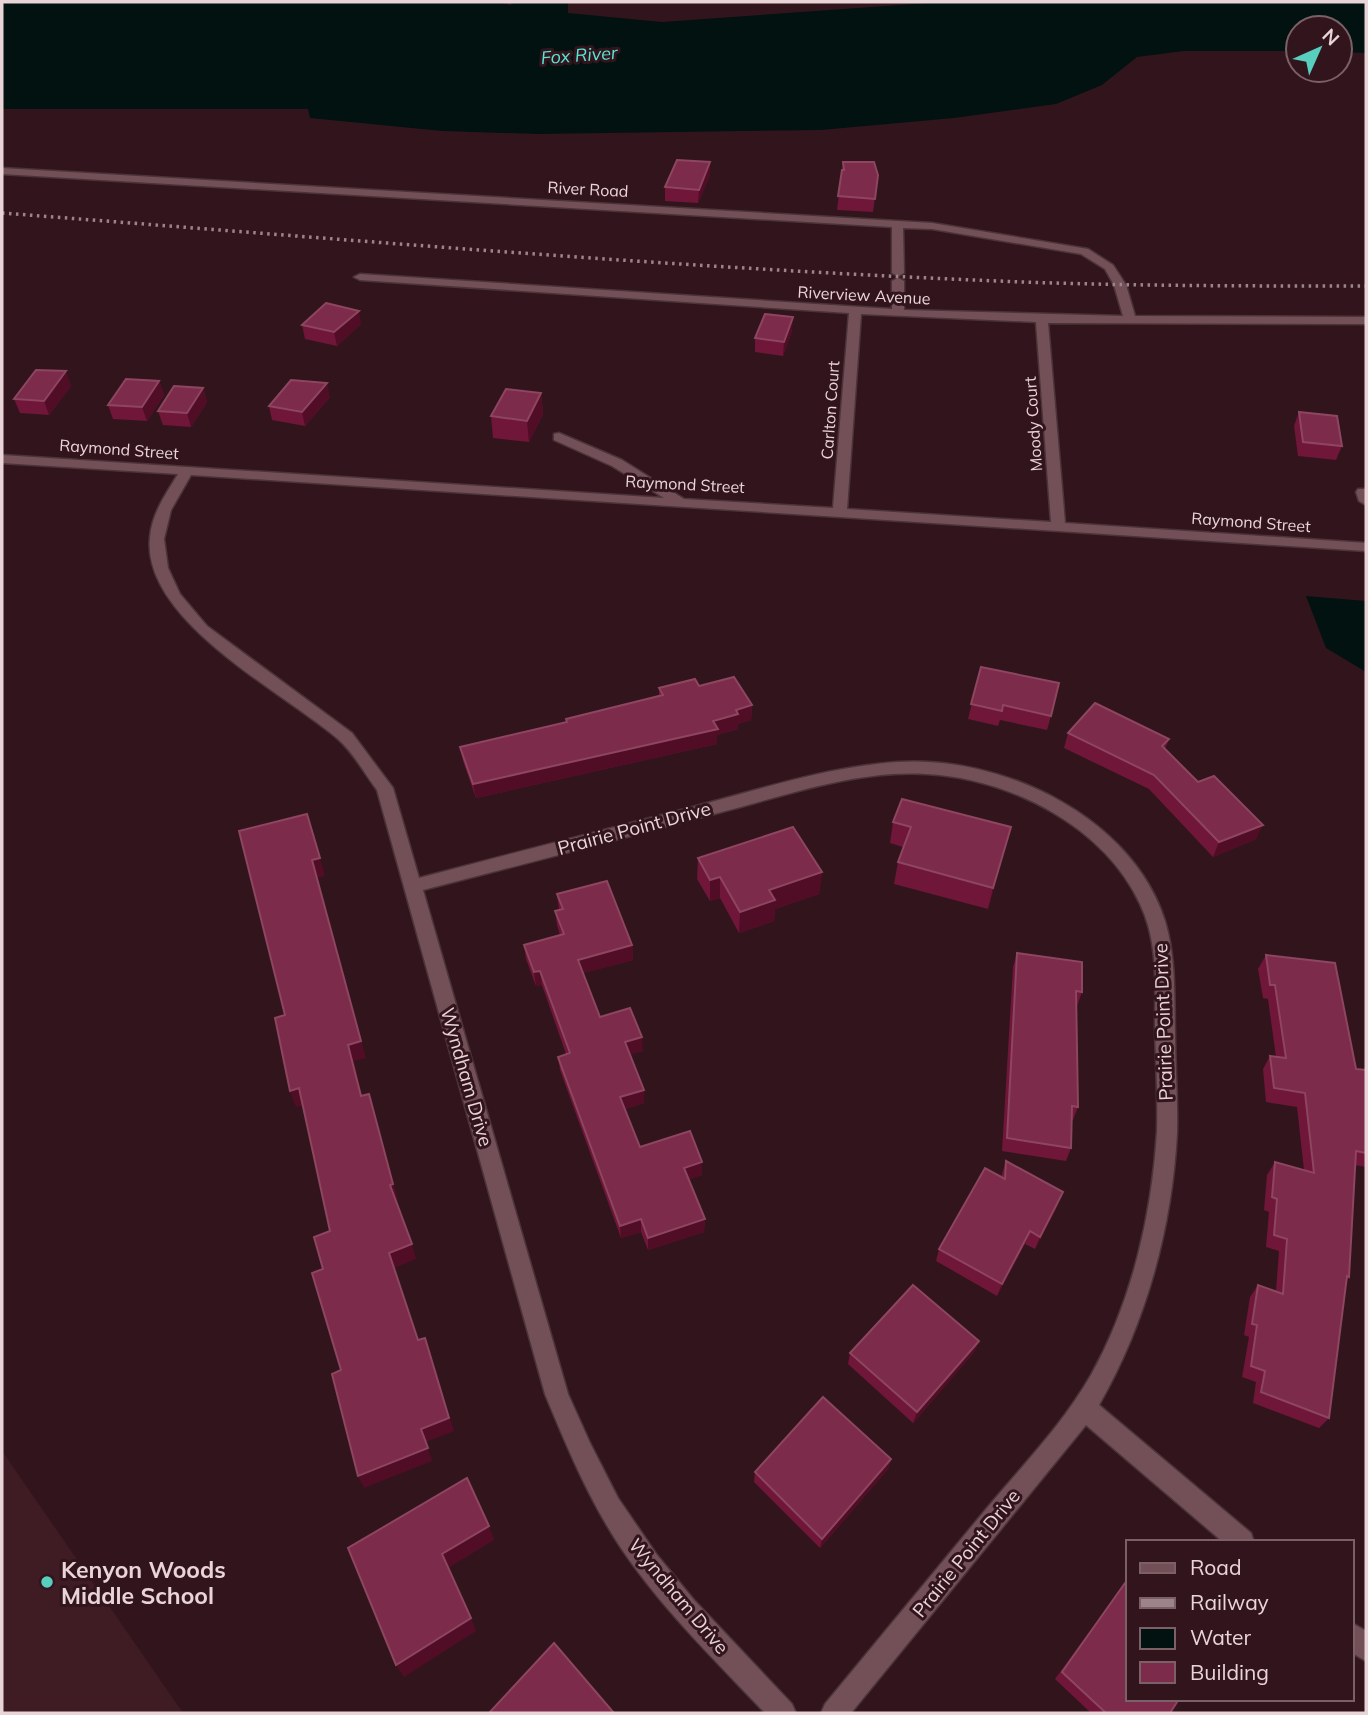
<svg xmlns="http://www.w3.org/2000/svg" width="1368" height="1715" viewBox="0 0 1368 1715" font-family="Mulish,sans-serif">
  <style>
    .built { fill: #3f1b24 }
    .water { fill: #021210 }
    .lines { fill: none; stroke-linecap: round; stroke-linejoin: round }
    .minor-casing { stroke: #4a3439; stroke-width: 3 }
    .minor { fill: #735057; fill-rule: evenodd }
    .rail { stroke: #9d848a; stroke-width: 3.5; stroke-dasharray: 2.5 4.5; stroke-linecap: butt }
    .wall { fill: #6f1639 }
    .shaded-wall { fill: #510d26 }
    .building { fill: #7c2b4a; stroke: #8d4560; stroke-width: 2 }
    .poi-dot { fill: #58cebf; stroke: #32151c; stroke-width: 2.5 }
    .labels { text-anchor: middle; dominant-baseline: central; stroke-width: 6; stroke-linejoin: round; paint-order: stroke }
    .far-street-label { font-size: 16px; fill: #e9d4d8; stroke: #32151c }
    .far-water-label { font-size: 18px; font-style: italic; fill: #57e6d5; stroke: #32151c }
    .street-label { font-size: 19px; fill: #e9d4d8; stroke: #32151c }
    .near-poi-label { font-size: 23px; font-weight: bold; fill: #e9d4d8; stroke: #32151c; text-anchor: start }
  </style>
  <rect width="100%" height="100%" fill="#32151c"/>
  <path class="built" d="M2 1451 183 1713H2Z"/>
  <g class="water">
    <path d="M2 2H500L510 5 516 2H568V13L662 22 942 2H1366V53L1340 52V28H1298V51H1184L1137 57 1102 85 1056 104 954 118 821 130 537 134 442 131 310 118 308 109H2Z"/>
    <path d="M1306 596 1366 601V672L1326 648Z"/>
  </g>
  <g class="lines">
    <g class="minor-casing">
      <g id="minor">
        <path d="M2 168 932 223 1088 249 1113 265 1126 285 1135 316 1366 317V324L1048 323 1065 523 1366 543V551L191 475 171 510 164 539 168 568 180 594 207 626 352 733 393 788 419 878C505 855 591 833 677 811 749 793 823 767 897 762 1001 755 1132 816 1165 921 1176 957 1174 996 1175 1033 1175 1066 1178 1100 1177 1133 1172 1228 1146 1323 1099 1405L1251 1533 1254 1542H1223L1086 1425 851 1713H821L825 1704C879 1639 933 1573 987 1508 1023 1465 1063 1424 1091 1375 1132 1302 1152 1214 1157 1131 1158 1097 1156 1063 1155 1029 1155 988 1159 943 1140 904 1104 826 1009 778 926 774 855 770 785 796 718 813 620 839 521 865 423 890L568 1394 590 1443 618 1498 657 1555 694 1600 792 1704 796 1713H765C715 1660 662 1609 621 1548 589 1500 567 1447 545 1394L377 790C365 774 353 752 338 739 283 692 141 620 150 537 152 513 166 494 178 474L2 463V455L664 498 612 466 554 440V434L559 433 622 460 684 499 833 508 849 313 360 280 354 277 360 274 892 309V281L898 278 904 281V310L1123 316 1114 285 1105 269 1081 254 932 229 903 228 904 273 898 276 892 273V227L2 174ZM861 314 1036 322 1051 522 847 509Z"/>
        <path d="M1358 489H1366V505L1359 501 1356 492Z"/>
        <path d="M1352 1623 1366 1631V1661L1352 1653Z"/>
      </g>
    </g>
    <use href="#minor" class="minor"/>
    <path class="rail" d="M2 213C342 239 682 269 1023 282 1137 286 1252 286 1366 286"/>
  </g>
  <g class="wall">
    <path d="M710 162V175L698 203 665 201V187Z"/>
    <path d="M843 162 878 175 873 212 837 210Z"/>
    <path d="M361 324 337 346 305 339 302 325Z"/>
    <path d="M792 331 783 356 755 352V338Z"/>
    <path d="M159 381 164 395 147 421 113 419 108 405Z"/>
    <path d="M71 386 49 415 20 413 14 399Z"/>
    <path d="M203 388 207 402 191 427 163 425 158 411Z"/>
    <path d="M541 393 543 414 529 442 493 438 491 416Z"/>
    <path d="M330 397 305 426 272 420 269 406Z"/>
    <path d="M1299 412 1342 446 1336 460 1298 456 1294 426Z"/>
    <path d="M981 667 1051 716 1047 730 1000 720 998 726 968 719Z"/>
    <path d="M699 686 752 705 751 720 738 724V729L717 735V744L476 798 463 761 460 747 566 722V719L659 696V688Z"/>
    <path d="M1068 733 1169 739 1165 749 1256 839 1213 857 1149 789 1064 748Z"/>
    <path d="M893 822 1005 848 988 909 894 884 898 862 903 847 890 843Z"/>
    <path d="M698 858 822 872 819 894 775 909 774 921 739 933 720 898 710 901 697 879Z"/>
    <path d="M557 894 632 945 633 960 583 973 600 1017 643 1051 630 1054 644 1090V1103L625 1109 640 1147 702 1162V1175L689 1179 705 1219 704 1232 648 1250 641 1232 621 1238 560 1070 558 1057 566 1054 542 985 536 986 526 959 524 945 560 935 557 925 555 911 559 910Z"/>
    <path d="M1017 953 1082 992 1077 1006H1076L1078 1107 1073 1120H1072L1071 1148 1066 1161 1002 1151 1013 967Z"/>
    <path d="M1266 955 1356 1069 1366 1070V1167L1355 1165 1349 1277 1346 1282 1329 1418 1319 1428 1253 1403 1256 1382 1242 1377 1249 1337 1244 1335 1250 1297 1258 1285 1276 1291 1279 1251 1266 1247 1269 1212 1264 1210 1267 1175 1275 1162 1304 1170 1297 1107 1266 1102 1263 1069 1270 1056 1276 1057 1268 999 1263 998 1258 969Z"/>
    <path d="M1006 1161 1058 1205 1035 1249 1025 1244 997 1296 936 1261 939 1249 1001 1177Z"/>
    <path d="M979 1341 974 1352 913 1423 848 1364 850 1353Z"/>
    <path d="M891 1459 888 1469 820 1548 754 1482 755 1472Z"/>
    <path d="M1125 1583 1170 1713H1091L1055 1679Z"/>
  </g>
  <g class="shaded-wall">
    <path d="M710 162V175L698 203 699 190Z"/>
    <path d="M359 311 361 324 337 346 334 332Z"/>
    <path d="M793 317 792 331 783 356 784 342Z"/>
    <path d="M66 371 71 386 49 415 44 401Z"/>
    <path d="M159 381 164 395 147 421 142 407Z"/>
    <path d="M327 383 330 397 305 426 302 412Z"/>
    <path d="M203 388 207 402 191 427 187 413Z"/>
    <path d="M541 393 543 414 529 442 527 421Z"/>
    <path d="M752 705 751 720 738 724V729L717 735V744L476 798 473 784 713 721 736 710Z"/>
    <path d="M307 814 325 876 317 878 366 1058 354 1061 366 1112 348 1045 312 860Z"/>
    <path d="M1263 825 1256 839 1213 857 1219 842Z"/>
    <path d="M1011 827 1005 848 988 909 993 888Z"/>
    <path d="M822 872 819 894 775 909 774 921 739 933 740 912 769 890Z"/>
    <path d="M720 877V898L710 901V880Z"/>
    <path d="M632 945 633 960 580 974 578 960Z"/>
    <path d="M540 971 542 985 536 986 534 972Z"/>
    <path d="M642 1037 643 1051 626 1056 625 1042Z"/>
    <path d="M299 1088 305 1105 296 1107 290 1091Z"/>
    <path d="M644 1090V1103L621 1110 620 1097Z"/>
    <path d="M369 1094 398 1200 395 1201 390 1185Z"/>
    <path d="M702 1162V1175L684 1181V1168Z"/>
    <path d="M1063 1192 1058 1205 1035 1249 1040 1237Z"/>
    <path d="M641 1219V1232L621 1238 620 1226Z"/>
    <path d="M705 1219 704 1232 648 1250V1238Z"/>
    <path d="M1030 1231 1025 1244 997 1296 1002 1284Z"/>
    <path d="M412 1244 416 1259 394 1268 389 1253Z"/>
    <path d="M425 1338 454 1431 426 1442 432 1461 364 1488 358 1476 421 1429Z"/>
    <path d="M979 1341 974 1352 913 1423 917 1412Z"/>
    <path d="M891 1459 888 1469 820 1548 822 1539Z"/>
    <path d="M489 1526 494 1540 448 1568 442 1554Z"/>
    <path d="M471 1618 476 1631 404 1677 396 1665Z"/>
  </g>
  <g class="building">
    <path d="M677 160 710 162 699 190 665 187Z"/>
    <path d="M843 162H874L878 175 875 199 838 196 842 170H844Z"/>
    <path d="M326 303 359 311 334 332 302 325Z"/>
    <path d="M765 314 793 317 784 342 755 338Z"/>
    <path d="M36 370 66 371 44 401 14 399Z"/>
    <path d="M126 379 159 381 142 407 108 405Z"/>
    <path d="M291 380 327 383 302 412 269 406Z"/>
    <path d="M174 386 203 388 187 413 158 411Z"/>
    <path d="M506 389 541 393 527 421 491 416Z"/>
    <path d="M1299 412 1337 416 1342 446 1303 442Z"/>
    <path d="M981 667 1059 683 1051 716 1003 705 1002 711 971 704Z"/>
    <path d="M734 677 752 705 736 710 738 714 713 721 718 729 473 784 460 747 567 722 566 719 663 695 659 688 695 679 699 686Z"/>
    <path d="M1095 703 1169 739 1162 746 1198 782 1214 776 1263 825 1219 842 1154 775 1068 733Z"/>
    <path d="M902 799 1011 827 993 888 898 862 911 827 893 822Z"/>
    <path d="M307 814 320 858 312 860 361 1041 348 1045 361 1096 369 1094 393 1184 390 1185 412 1244 389 1253 418 1340 425 1338 449 1418 421 1429 428 1448 358 1476 332 1374 341 1370 312 1273 323 1269 314 1237 330 1231 299 1088 290 1091 275 1018 285 1015 239 831Z"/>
    <path d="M793 827 822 872 769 890 775 900 740 912 720 877 710 880 698 858Z"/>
    <path d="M607 881 632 945 578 960 600 1017 630 1008 642 1037 625 1042 644 1090 620 1097 640 1147 690 1131 702 1162 684 1168 705 1219 648 1238 641 1219 620 1226 558 1057 570 1053 540 971 534 972 524 945 564 934 555 911 563 909 557 894Z"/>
    <path d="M1017 953 1082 962V992L1076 991 1078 1107 1072 1106 1071 1148 1007 1138Z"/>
    <path d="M1266 955 1335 963 1356 1069 1366 1070V1153L1356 1151 1349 1277 1347 1276 1329 1418 1261 1392 1265 1371 1251 1366 1257 1325 1252 1324 1258 1285 1283 1294 1287 1239 1274 1235 1277 1199 1272 1197 1275 1162 1314 1173 1305 1093 1274 1088 1270 1056 1286 1058 1275 985H1270Z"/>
    <path d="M1006 1161 1063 1192 1040 1237 1030 1231 1002 1284 939 1249 985 1168 1005 1179Z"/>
    <path d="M913 1285 979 1341 917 1412 850 1353Z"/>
    <path d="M823 1397 891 1459 822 1539 755 1472Z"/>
    <path d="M467 1478 489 1526 442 1554 471 1618 396 1665 348 1548Z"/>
    <path d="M1125 1583 1128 1585V1699H1179L1170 1713H1106L1062 1672Z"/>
    <path d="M554 1643 614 1713H489Z"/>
  </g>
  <circle class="poi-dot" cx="47" cy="1582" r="7"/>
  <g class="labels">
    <g class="far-street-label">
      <text transform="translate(588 189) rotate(3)">River Road</text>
      <text transform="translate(864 295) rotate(3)">Riverview Avenue</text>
      <text transform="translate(830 410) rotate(-86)">Carlton Court</text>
      <text transform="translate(1033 424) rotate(-94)">Moody Court</text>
      <text transform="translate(119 449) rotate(4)">Raymond Street</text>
      <text transform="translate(685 484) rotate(3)">Raymond Street</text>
      <text transform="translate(1251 522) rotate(4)">Raymond Street</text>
    </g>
    <g class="far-water-label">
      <text transform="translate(579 55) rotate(-4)">Fox River</text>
    </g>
    <g class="street-label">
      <text transform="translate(634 828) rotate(-15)">Prairie Point Drive</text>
      <text transform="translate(1163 1022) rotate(-92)">Prairie Point Drive</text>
      <text transform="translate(467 1077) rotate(74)">Wyndham Drive</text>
      <text transform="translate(966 1553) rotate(-51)">Prairie Point Drive</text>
      <text transform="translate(679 1596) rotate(50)">Wyndham Drive</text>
    </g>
    <g class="near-poi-label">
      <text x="61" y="1569">Kenyon Woods<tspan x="61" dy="26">Middle School</tspan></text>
    </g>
  </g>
  <rect width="1368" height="1715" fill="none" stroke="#e9d4d8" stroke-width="7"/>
  <rect x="1126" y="1540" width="228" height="161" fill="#32151c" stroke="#7b6167" stroke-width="2"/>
  <rect x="1140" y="1563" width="35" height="10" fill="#735057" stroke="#7b6167" stroke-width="2"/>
  <text x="1190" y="1575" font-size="21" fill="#e9d4d8">Road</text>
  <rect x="1140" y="1598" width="35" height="10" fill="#9d848a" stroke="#7b6167" stroke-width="2"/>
  <text x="1190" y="1610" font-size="21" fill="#e9d4d8">Railway</text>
  <rect x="1140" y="1628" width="35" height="21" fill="#021210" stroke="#7b6167" stroke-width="2"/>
  <text x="1190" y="1645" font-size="21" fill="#e9d4d8">Water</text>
  <rect x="1140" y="1662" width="35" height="21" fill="#7c2b4a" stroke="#7b6167" stroke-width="2"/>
  <text x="1190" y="1680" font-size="21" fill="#e9d4d8">Building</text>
  <g transform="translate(1319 49) rotate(45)"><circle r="33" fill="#32151c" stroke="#7b6167" stroke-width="2"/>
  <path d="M0-5L12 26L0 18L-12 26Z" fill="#58cebf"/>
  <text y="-10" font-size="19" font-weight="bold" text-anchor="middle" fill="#e9d4d8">N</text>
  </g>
</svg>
